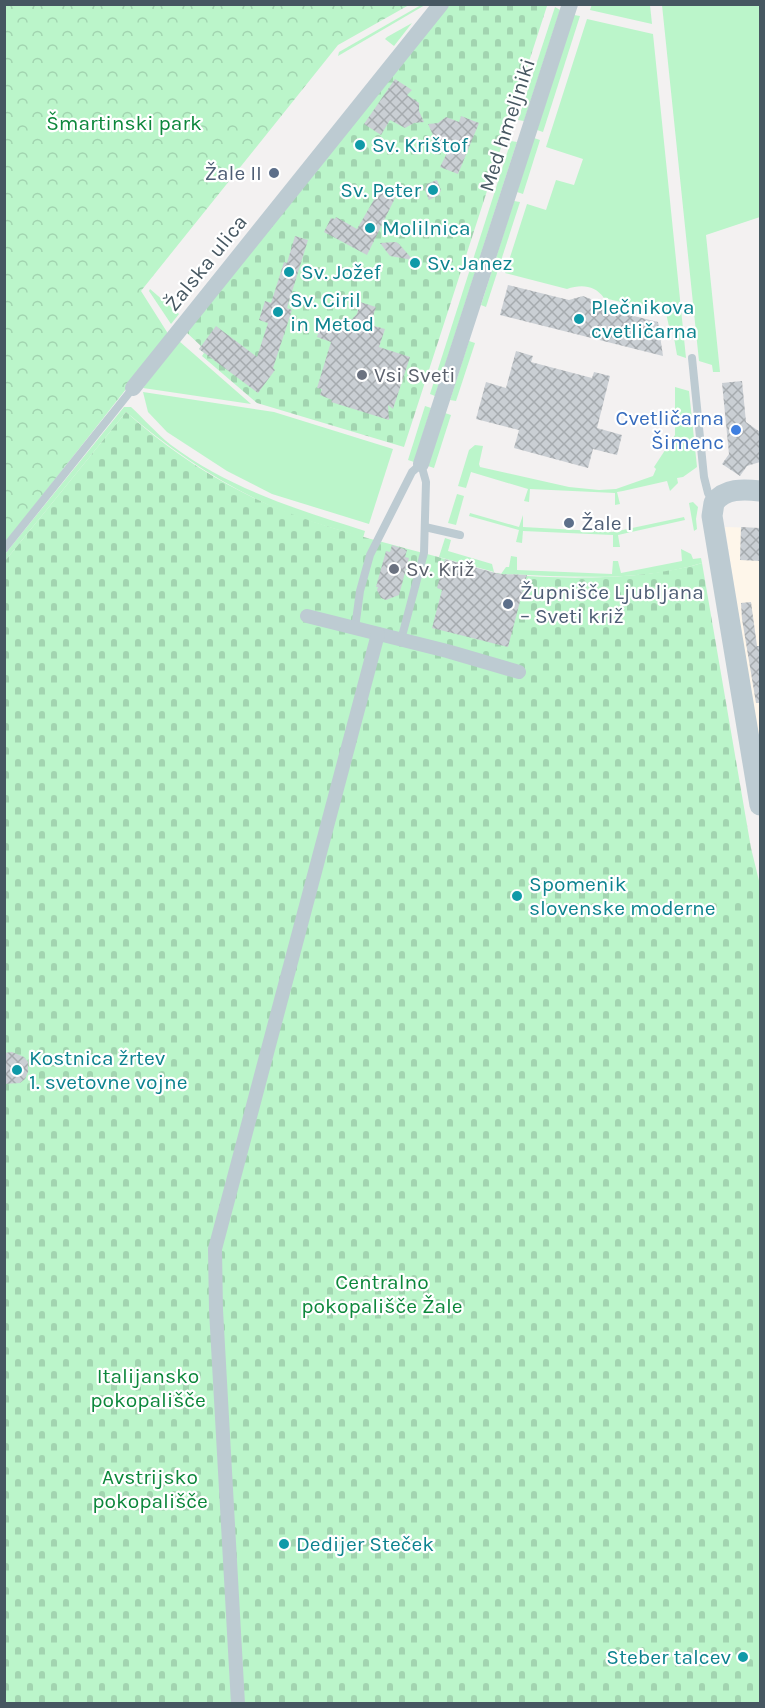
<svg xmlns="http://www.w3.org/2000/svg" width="765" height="1708" viewBox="0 0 765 1708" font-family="Karla,sans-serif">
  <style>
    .commercial { fill: #fef6ea }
    .grass { fill: #bbf5ca }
    .forest { fill: url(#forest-crowns) }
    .cemetery { fill: url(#cemetery-stones) }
    .building { fill: url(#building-cross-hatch) }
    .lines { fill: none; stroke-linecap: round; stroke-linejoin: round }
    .service { stroke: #bdcbd2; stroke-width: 8 }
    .pedestrian { stroke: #bdcbd2; stroke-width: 14 }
    .minor { stroke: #bdcbd2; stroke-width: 16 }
    .tertiary { stroke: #bdcbd2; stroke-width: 21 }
    .culture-dot { fill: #0f9aa8; stroke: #fff; stroke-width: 2 }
    .service-dot { fill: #5c6f8a; stroke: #fff; stroke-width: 2 }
    .worship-dot { fill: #6b7280; stroke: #fff; stroke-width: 2 }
    .shop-dot { fill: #3f7fe0; stroke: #fff; stroke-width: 2 }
    .labels { text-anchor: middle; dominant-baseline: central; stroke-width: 4.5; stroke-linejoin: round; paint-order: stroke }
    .park-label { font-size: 21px; fill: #0c873b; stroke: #fff }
    .street-label { font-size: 21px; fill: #465761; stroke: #fff }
    .culture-label { font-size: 21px; fill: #0d838f; stroke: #fff; text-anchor: start }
    .service-label { font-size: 21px; fill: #4e5e75; stroke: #fff; text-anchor: start }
    .worship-label { font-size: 21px; fill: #5b616d; stroke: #fff; text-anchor: start }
    .shop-label { font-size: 21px; fill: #366cbe; stroke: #fff; text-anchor: end }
  </style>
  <defs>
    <pattern id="forest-crowns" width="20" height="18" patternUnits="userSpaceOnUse" patternTransform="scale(1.5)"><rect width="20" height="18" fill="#bbf5ca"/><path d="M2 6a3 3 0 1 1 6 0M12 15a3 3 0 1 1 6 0" fill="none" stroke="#a2d4b0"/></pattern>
    <pattern id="cemetery-stones" width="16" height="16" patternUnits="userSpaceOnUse" patternTransform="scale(1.5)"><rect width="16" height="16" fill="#bbf5ca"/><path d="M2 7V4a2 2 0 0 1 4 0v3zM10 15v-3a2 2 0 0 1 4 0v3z" fill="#a2d4b0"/></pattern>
    <pattern id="building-cross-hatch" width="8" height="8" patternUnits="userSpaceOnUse" patternTransform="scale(1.5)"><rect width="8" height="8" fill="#cacfd4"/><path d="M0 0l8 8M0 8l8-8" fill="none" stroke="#a6abaf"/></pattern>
  </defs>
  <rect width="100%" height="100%" fill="#f3f1f1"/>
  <path class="commercial" d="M725 527 760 528V743L744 650Z"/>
  <g class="grass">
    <path d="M592 4 650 5 652 24 590 10Z"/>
    <path d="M421 5H425L338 56 339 52Z"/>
    <path d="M662 5H760V217L706 235 720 372H713L712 365 699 361Z"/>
    <path d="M555 7 560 10 524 121 518 120Z"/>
    <path d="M574 15 580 16 543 132 537 130Z"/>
    <path d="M587 19 653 34 686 358 677 355 673 332 670 331 666 313 604 298C595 285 581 284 567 289L505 273 527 204 546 210 556 180 574 185 583 159 546 147Z"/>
    <path d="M412 23 394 46 385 39 387 37Z"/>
    <path d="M534 138 540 140 523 194 517 192Z"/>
    <path d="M511 141 517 142 435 396 430 394Z"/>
    <path d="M514 201 520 202 486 307 481 305Z"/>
    <path d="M150 289 179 314 171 324 149 291Z"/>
    <path d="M179 341 251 404 143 388Z"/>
    <path d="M469 341 475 343 456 401 450 400Z"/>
    <path d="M675 387 689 391 697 467 683 477 677 478 678 483 670 491 667 481 623 491 617 492 620 504 615 505V493L530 489 529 502 524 501 528 489 471 472 466 488 458 486 469 450 475 445 483 446 479 464 480 467 569 487 599 490 616 489 653 476 656 469 654 467 675 435Z"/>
    <path d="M143 392 274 412 393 449 369 524 272 494 227 471 167 432 148 412Z"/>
    <path d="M425 406 431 408 414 462 408 460Z"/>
    <path d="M124 407H131C144 419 156 433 171 445 230 489 296 509 365 531L363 538C336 528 307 522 280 510 224 486 173 452 126 412L5 561V554Z"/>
    <path d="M445 413 451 415 434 468 428 466Z"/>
    <path d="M457 494 464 496 456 525 448 523Z"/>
    <path d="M693 502 698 507 696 519 697 529 694 531 689 503Z"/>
    <path d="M470 513 519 527 523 515V527L613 532 615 519 618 531 684 517 685 520 618 535 620 547H613V535L523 531 522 543 516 542 519 530 469 516Z"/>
    <path d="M445 538 451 540 448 551 492 564 494 572 439 557Z"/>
    <path d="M681 549 691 554 693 559 701 558 702 563C638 583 567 576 501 574L506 567H509L511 556 517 557V570L612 574 613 561H618L621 573 682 561Z"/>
  </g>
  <path class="forest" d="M5 5H409L338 45 141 291 167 332V337L5 543Z"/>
  <g class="cemetery">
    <path d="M543 4 547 6 404 447 257 403 202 356 204 353 199 349 201 346 186 332 449 5Z"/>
    <path d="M126 412C161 443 200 471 242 492 300 522 364 537 427 554 452 560 477 571 502 574 559 580 647 580 702 563L751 848 760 885V1703L5 1704V561Z"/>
  </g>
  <g class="building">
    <path d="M395 79 412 90 407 95 419 103V111L424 122 414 123 405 128 390 120 381 135 364 124Z"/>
    <path d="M461 116 479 123 458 174 440 167 448 151 432 143 433 135 428 124 438 123 446 117 459 122Z"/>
    <path d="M437 180 441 190 439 195 429 200 425 190 427 184Z"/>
    <path d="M383 184 398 192 367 255 324 232 331 218 335 219 336 217 357 229Z"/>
    <path d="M295 236 308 240 287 308 292 310 273 368 275 370 258 393 199 349 216 326 257 357 268 323 259 320 265 301 271 303 284 262 287 263Z"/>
    <path d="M396 242 399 244 413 260 390 256 380 243Z"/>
    <path d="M508 285 569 300 583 296 593 300 598 307 658 322 663 356 500 315Z"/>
    <path d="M360 302 376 307 370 325 385 329 379 347 410 357 393 409 388 405 389 420 331 402 332 400 320 395 322 389 317 388 331 342 317 337 322 322 333 326 347 324 357 314Z"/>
    <path d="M516 351 533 356 531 362 592 378 594 372 610 376 597 428 622 435 617 455 593 449 588 468 514 448 519 430 476 419 486 382 506 388Z"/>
    <path d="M742 381 746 422 760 432V462L747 466 740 476 722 464 729 454 722 383Z"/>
    <path d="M741 527 760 528V561L740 560Z"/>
    <path d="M392 545 407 550 405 557 409 558 399 595 386 600 381 598 377 590 378 587H376L386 551 390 552Z"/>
    <path d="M445 559 499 574 527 575 508 647 432 628 442 590 437 588Z"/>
    <path d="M751 602 757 646H760V703H756L742 619 741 603Z"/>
    <path d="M12 1052 24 1057 28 1062V1072L25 1079 20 1083 4 1084V1053Z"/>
  </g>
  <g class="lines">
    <g class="service">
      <path d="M692 358 704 477 708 493 713 502"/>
      <path d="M425 527 460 535"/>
      <path d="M4 549 133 388"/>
      <path d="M355 628 360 591 370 555 412 472 421 464 426 482 424 553 401 640"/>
    </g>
    <g class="pedestrian">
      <path d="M307 616 447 651 519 672"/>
      <path d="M238 1704 216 1310 215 1249 378 634"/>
    </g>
    <g class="minor">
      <path d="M133 388 441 4"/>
      <path d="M421 464 570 4"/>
    </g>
    <path class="tertiary" d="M760 491C744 489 724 488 714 503L712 516 760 805"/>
  </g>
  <g class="culture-dot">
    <circle cx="360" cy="145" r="6"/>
    <circle cx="433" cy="190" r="6"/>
    <circle cx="370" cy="228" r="6"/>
    <circle cx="415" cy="263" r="6"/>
    <circle cx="289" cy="272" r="6"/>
    <circle cx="278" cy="312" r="6"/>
    <circle cx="579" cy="319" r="6"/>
    <circle cx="517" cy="896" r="6"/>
    <circle cx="17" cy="1070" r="6"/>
    <circle cx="284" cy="1544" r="6"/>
    <circle cx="743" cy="1657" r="6"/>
  </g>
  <g class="service-dot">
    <circle cx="274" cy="173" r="6"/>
    <circle cx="569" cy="523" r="6"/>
    <circle cx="508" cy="604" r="6"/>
  </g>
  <g class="worship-dot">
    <circle cx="362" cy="375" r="6"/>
    <circle cx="394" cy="569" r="6"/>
  </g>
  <circle class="shop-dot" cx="736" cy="430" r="6"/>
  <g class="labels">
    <g class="park-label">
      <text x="124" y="123">Šmartinski park</text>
      <text x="382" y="1282">Centralno<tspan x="382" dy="24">pokopališče Žale</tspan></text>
      <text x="148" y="1376">Italijansko<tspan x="148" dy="24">pokopališče</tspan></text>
      <text x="150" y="1477">Avstrijsko<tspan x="150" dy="24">pokopališče</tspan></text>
    </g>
    <g class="street-label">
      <text transform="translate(507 125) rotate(-72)">Med hmeljniki</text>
      <text transform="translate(206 263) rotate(-51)">Žalska ulica</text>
    </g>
    <g class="culture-label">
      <text x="372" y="145">Sv. Krištof</text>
      <text x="421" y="190" text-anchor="end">Sv. Peter</text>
      <text x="382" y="228">Molilnica</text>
      <text x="427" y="263">Sv. Janez</text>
      <text x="301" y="272">Sv. Jožef</text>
      <text x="290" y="300">Sv. Ciril<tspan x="290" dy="24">in Metod</tspan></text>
      <text x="591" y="307">Plečnikova<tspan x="591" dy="24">cvetličarna</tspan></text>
      <text x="529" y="884">Spomenik<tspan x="529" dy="24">slovenske moderne</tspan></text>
      <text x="29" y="1058">Kostnica žrtev<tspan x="29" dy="24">1. svetovne vojne</tspan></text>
      <text x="296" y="1544">Dedijer Steček</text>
      <text x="731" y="1657" text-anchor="end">Steber talcev</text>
    </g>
    <g class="service-label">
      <text x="262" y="173" text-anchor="end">Žale II</text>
      <text x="581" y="523">Žale I</text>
      <text x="520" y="592">Župnišče Ljubljana<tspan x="520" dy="24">– Sveti križ</tspan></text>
    </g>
    <g class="worship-label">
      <text x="374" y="375">Vsi Sveti</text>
      <text x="406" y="569">Sv. Križ</text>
    </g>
    <g class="shop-label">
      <text x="724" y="418">Cvetličarna<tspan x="724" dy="24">Šimenc</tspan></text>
    </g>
  </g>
  <rect width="765" height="1708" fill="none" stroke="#465761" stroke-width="12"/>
</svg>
